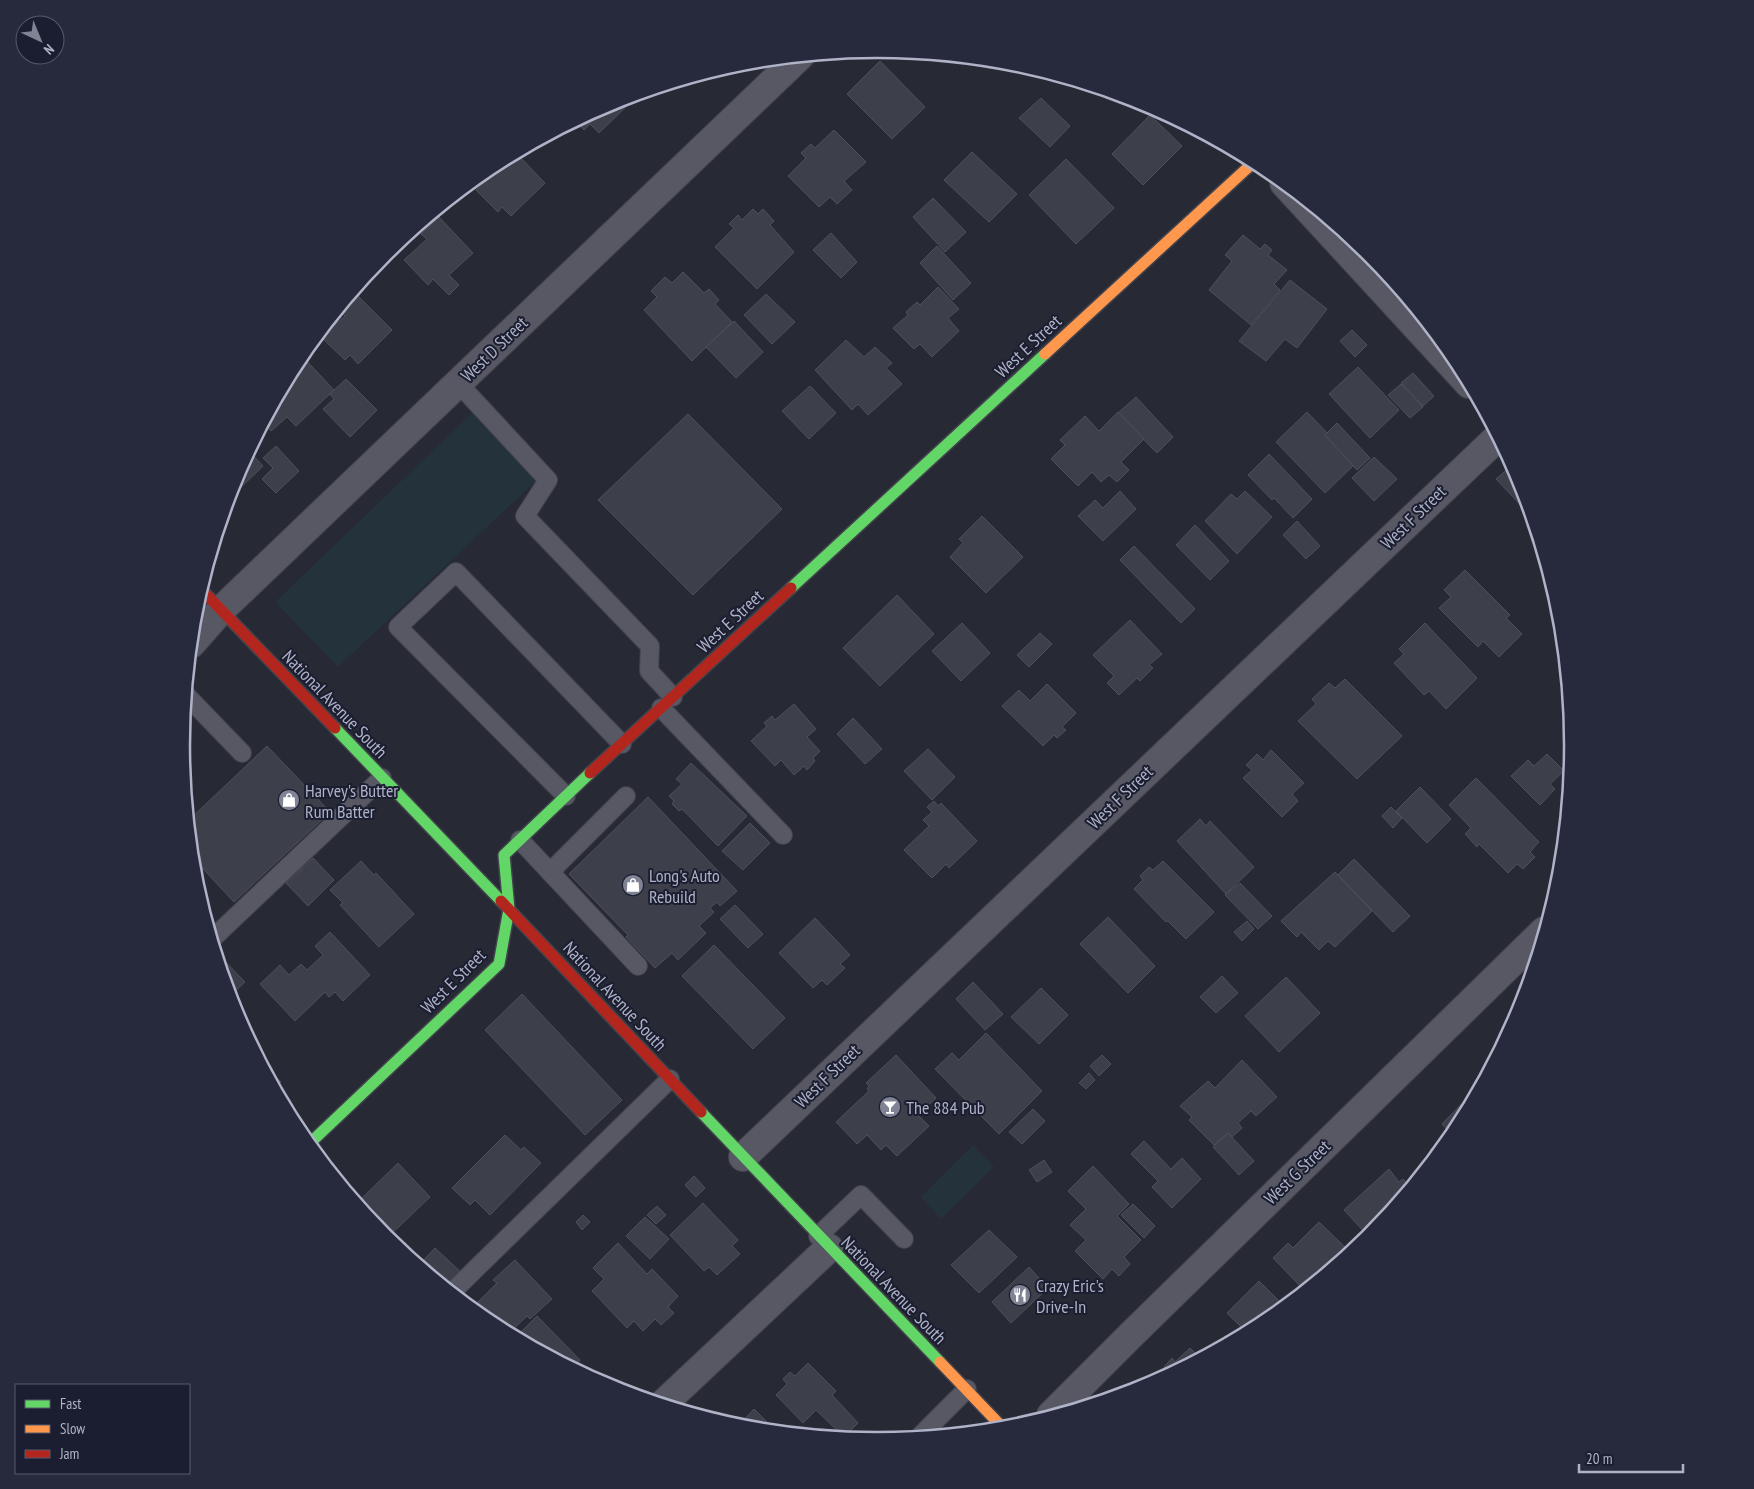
<svg xmlns="http://www.w3.org/2000/svg" width="1754" height="1489" viewBox="0 0 1754 1489" font-family="'PT Sans Narrow',sans-serif">
  <style>
    .green { fill: #24323b }
    .building { fill: #3d3f4a; stroke: #4f505d }
    .lines { fill: none; stroke-linecap: round; stroke-linejoin: round }
    .lane-casing { stroke: #42434c; stroke-width: 20 }
    .street-casing { stroke: #42434c; stroke-width: 30 }
    .fast-casing { stroke: #42434c; stroke-width: 14 }
    .slow-casing { stroke: #42434c; stroke-width: 14 }
    .jam-casing { stroke: #42434c; stroke-width: 14 }
    .lane { stroke: #575863; stroke-width: 18 }
    .street { stroke: #575863; stroke-width: 28 }
    .fast { stroke: #63d668; stroke-width: 11 }
    .slow { stroke: #ff974d; stroke-width: 11 }
    .jam { stroke: #b3261e; stroke-width: 11 }
    .labels { text-anchor: middle; dominant-baseline: central; stroke-width: 4; stroke-linejoin: round; paint-order: stroke }
    .street-label { font-size: 18px; fill: #b0b3c7; stroke: #1a1e30 }
    .poi-label { font-size: 18px; fill: #b0b3c7; stroke: #1a1e30; text-anchor: start }
    .rim { fill: none; stroke: #b0b3c7; stroke-width: 2.5 }
  </style>
  <rect width="100%" height="100%" fill="#272935"/>
  <g class="green">
    <path d="M472 413 537 480 338 667 275 602Z"/>
    <path d="M973 1145 994 1167 941 1219 921 1197Z"/>
  </g>
  <g class="building">
    <path d="M978 59 995 60 987 68Z"/>
    <path d="M880 61 925 107 892 139 847 94Z"/>
    <path d="M627 97 632 101 599 133 590 124 584 130 576 121 611 102Z"/>
    <path d="M1041 98 1070 126 1050 147 1019 118Z"/>
    <path d="M1150 115 1182 146 1143 185 1112 154Z"/>
    <path d="M834 130 866 162 844 181 852 190 837 204 830 197 819 207 788 176 806 158 801 153 811 144 815 148Z"/>
    <path d="M972 152 1017 194 989 222 944 180Z"/>
    <path d="M516 153 545 183 511 216 502 207 498 212 476 190 499 169 495 163Z"/>
    <path d="M1066 159 1114 208 1076 244 1029 195Z"/>
    <path d="M933 198 966 232 945 252 913 217Z"/>
    <path d="M753 209 758 214 763 209 774 221 770 225 794 252 757 289 715 247 734 228 729 224 738 215 742 220Z"/>
    <path d="M439 217 473 253 449 275 459 285 449 295 433 279 428 285 404 260 427 239 421 234Z"/>
    <path d="M831 233 857 262 841 278 813 250Z"/>
    <path d="M1243 235 1260 249 1265 244 1272 250 1268 255 1287 270 1274 284 1280 290 1251 325 1209 290 1232 261 1225 255Z"/>
    <path d="M937 246 971 283 953 300 920 263Z"/>
    <path d="M683 272 704 293 709 289 719 300 715 304 732 322 692 361 644 310 657 297 651 291 665 277 672 283Z"/>
    <path d="M1290 280 1327 309 1297 348 1285 339 1266 361 1239 341Z"/>
    <path d="M938 287 959 309 948 318 959 331 932 357 920 344 914 349 893 328 908 315 906 312 917 302 920 305Z"/>
    <path d="M354 292 392 330 358 364 350 355 345 360 322 338 325 335 322 333 333 323 335 325 345 316 338 309Z"/>
    <path d="M766 294 795 322 772 344 744 315Z"/>
    <path d="M734 321 763 352 736 378 706 347Z"/>
    <path d="M1352 330 1367 345 1355 357 1340 341Z"/>
    <path d="M846 340 864 357 875 347 892 363 886 368 902 384 868 415 858 404 852 410 815 370Z"/>
    <path d="M301 355 334 390 296 426 287 417 271 431 264 423Z"/>
    <path d="M1358 367 1399 410 1370 438 1329 394Z"/>
    <path d="M1413 373 1434 396 1423 406 1401 383Z"/>
    <path d="M346 379 377 410 350 437 323 409 334 399 330 394Z"/>
    <path d="M1401 384 1423 407 1410 418 1388 395Z"/>
    <path d="M810 386 836 413 809 439 782 411Z"/>
    <path d="M1136 397 1173 437 1157 453 1118 413Z"/>
    <path d="M1118 412 1144 439 1121 462 1129 470 1117 482 1109 475 1101 482 1092 472 1078 486 1051 459 1065 445 1060 440 1085 416 1099 431Z"/>
    <path d="M1307 412 1356 463 1325 493 1276 442Z"/>
    <path d="M688 414 782 509 693 595 598 500Z"/>
    <path d="M1337 423 1370 458 1357 470 1325 435Z"/>
    <path d="M276 446 299 471 276 493 262 479 273 468 263 458Z"/>
    <path d="M249 451 263 466 228 500 234 478Z"/>
    <path d="M1269 454 1312 499 1293 518 1274 498 1272 500 1248 475Z"/>
    <path d="M1374 457 1397 479 1374 501 1352 478Z"/>
    <path d="M1511 466 1520 479 1531 516 1496 479Z"/>
    <path d="M1120 491 1136 509 1103 541 1078 516 1095 500 1103 508Z"/>
    <path d="M1245 491 1272 517 1237 554 1205 521 1231 494 1237 499Z"/>
    <path d="M982 516 1023 557 986 593 950 557 963 543 959 539Z"/>
    <path d="M1297 521 1320 546 1306 559 1283 535Z"/>
    <path d="M1195 525 1229 561 1210 580 1176 545Z"/>
    <path d="M1134 546 1195 609 1181 623 1120 560Z"/>
    <path d="M1465 570 1510 615 1506 618 1522 634 1499 657 1483 641 1478 647 1439 608 1451 597 1444 590Z"/>
    <path d="M897 595 934 634 880 686 843 648Z"/>
    <path d="M1130 620 1162 654 1149 665 1153 668 1140 681 1137 678 1119 695 1107 683 1114 676 1093 655Z"/>
    <path d="M962 623 990 653 961 681 932 651Z"/>
    <path d="M1425 623 1477 678 1446 709 1429 691 1424 695 1394 663 1404 654 1399 649Z"/>
    <path d="M1040 633 1052 644 1029 667 1017 655Z"/>
    <path d="M1345 679 1402 736 1357 779 1298 721 1316 704 1312 699 1329 683 1335 688Z"/>
    <path d="M1047 684 1076 713 1062 727 1066 730 1057 738 1054 735 1043 746 1002 706 1019 690 1030 701Z"/>
    <path d="M794 704 816 729 807 737 820 751 813 758 815 761 807 770 804 766 794 775 781 760 775 766 751 741 767 726 764 723 772 716 775 720Z"/>
    <path d="M853 718 882 749 865 764 837 734Z"/>
    <path d="M267 746 330 812 234 902 192 857 189 820Z"/>
    <path d="M928 749 955 777 932 800 904 771Z"/>
    <path d="M1271 750 1304 783 1292 794 1298 801 1282 817 1243 778 1252 770 1246 765 1257 754 1263 760Z"/>
    <path d="M1547 754 1564 771 1550 784 1555 789 1540 805 1511 776 1528 760 1534 766Z"/>
    <path d="M691 763 747 816 718 846 682 809 679 811 672 804 674 801 669 796 682 784 676 779Z"/>
    <path d="M1476 778 1539 842 1530 852 1535 857 1523 869 1517 864 1508 873 1479 844 1477 847 1465 834 1471 828 1449 805Z"/>
    <path d="M1420 787 1451 819 1427 843 1396 811Z"/>
    <path d="M648 797 737 891 720 906 717 902 710 908 714 912 699 926 706 933 678 960 672 953 655 968 626 937 628 935 569 874Z"/>
    <path d="M934 801 938 806 941 803 977 841 949 868 946 864 932 878 904 850 929 826 923 820 932 812 927 807Z"/>
    <path d="M1391 807 1402 818 1393 828 1382 816Z"/>
    <path d="M1200 819 1206 826 1210 821 1254 867 1226 894 1177 841Z"/>
    <path d="M750 823 770 843 743 870 722 851Z"/>
    <path d="M313 858 334 880 308 906 286 883Z"/>
    <path d="M1354 859 1410 916 1393 932 1338 875Z"/>
    <path d="M361 861 374 875 376 873 414 914 379 947 340 905 343 903 330 890Z"/>
    <path d="M1163 861 1214 912 1186 939 1168 921 1166 922 1134 889 1143 880 1140 876 1149 867 1153 870Z"/>
    <path d="M1335 872 1372 911 1335 947 1328 941 1319 950 1301 932 1297 937 1281 921Z"/>
    <path d="M1240 883 1272 916 1258 929 1225 895Z"/>
    <path d="M735 905 763 934 748 948 720 919Z"/>
    <path d="M1108 917 1155 966 1128 993 1080 944Z"/>
    <path d="M815 918 850 955 840 964 845 968 827 985 822 980 813 988 779 953Z"/>
    <path d="M1247 921 1254 929 1242 941 1234 932Z"/>
    <path d="M330 932 370 975 343 1001 335 992 329 997 325 992 295 1021 260 984 280 965 289 975 301 964 307 970 323 955 315 946Z"/>
    <path d="M714 945 785 1018 753 1049 682 976Z"/>
    <path d="M216 952 245 982 230 996Z"/>
    <path d="M1222 976 1238 993 1216 1013 1200 997Z"/>
    <path d="M1286 977 1320 1013 1279 1052 1245 1016Z"/>
    <path d="M973 982 1003 1014 985 1030 956 999Z"/>
    <path d="M1041 988 1068 1015 1039 1044 1011 1017Z"/>
    <path d="M522 994 622 1100 585 1135 485 1030Z"/>
    <path d="M986 1033 1042 1091 999 1134 935 1069 952 1053 959 1060Z"/>
    <path d="M896 1055 936 1098 918 1115 929 1126 897 1156 886 1145 881 1150 867 1135 857 1144 836 1122 869 1091 867 1089 869 1086 866 1083Z"/>
    <path d="M1102 1055 1111 1064 1099 1076 1090 1066Z"/>
    <path d="M1242 1060 1277 1097 1256 1116 1251 1111 1238 1123 1242 1128 1232 1137 1228 1133 1214 1145 1189 1120 1192 1117 1180 1106 1208 1081 1215 1088Z"/>
    <path d="M1493 1060 1485 1076 1481 1072Z"/>
    <path d="M262 1063 281 1082 275 1088Z"/>
    <path d="M1089 1073 1095 1080 1086 1089 1079 1083Z"/>
    <path d="M1471 1094 1474 1097 1452 1135 1442 1124Z"/>
    <path d="M1033 1109 1045 1121 1022 1144 1009 1132Z"/>
    <path d="M1228 1133 1254 1161 1239 1175 1213 1147Z"/>
    <path d="M1447 1134 1450 1138 1435 1156 1430 1150Z"/>
    <path d="M505 1135 521 1150 524 1147 541 1163 490 1215 475 1200 470 1205 452 1188Z"/>
    <path d="M1144 1141 1171 1169 1182 1158 1201 1179 1172 1208 1152 1187 1158 1181 1131 1154Z"/>
    <path d="M1044 1160 1052 1172 1037 1182 1029 1170Z"/>
    <path d="M398 1163 430 1197 387 1238 357 1203Z"/>
    <path d="M1093 1166 1129 1204 1117 1216 1141 1240 1124 1257 1130 1264 1119 1276 1112 1269 1103 1279 1075 1251 1086 1240 1070 1225 1086 1209 1068 1191Z"/>
    <path d="M1389 1169 1399 1182 1403 1179 1410 1186 1369 1237 1344 1210Z"/>
    <path d="M694 1176 705 1188 696 1197 685 1185Z"/>
    <path d="M703 1203 738 1240 732 1246 740 1254 717 1275 709 1267 704 1271 670 1235Z"/>
    <path d="M1133 1204 1155 1226 1144 1238 1121 1215Z"/>
    <path d="M657 1206 666 1215 656 1224 647 1215Z"/>
    <path d="M583 1215 590 1222 582 1230 576 1222Z"/>
    <path d="M645 1217 669 1239 650 1259 626 1236Z"/>
    <path d="M1319 1222 1350 1252 1304 1290 1273 1258 1288 1243 1293 1248Z"/>
    <path d="M989 1230 1017 1257 979 1293 951 1265Z"/>
    <path d="M618 1243 647 1274 652 1269 678 1296 668 1307 674 1313 661 1325 655 1319 643 1331 634 1321 627 1328 592 1291 604 1279 593 1268Z"/>
    <path d="M435 1248 463 1274 449 1289 419 1265Z"/>
    <path d="M515 1260 552 1299 530 1319 527 1316 509 1333 490 1323 473 1307 497 1283 493 1280Z"/>
    <path d="M1029 1267 1048 1288 1011 1323 992 1302Z"/>
    <path d="M1259 1281 1284 1306 1263 1323 1246 1332 1227 1313Z"/>
    <path d="M537 1316 580 1360 573 1367 516 1337Z"/>
    <path d="M1190 1348 1199 1357 1158 1379 1157 1378 1167 1369 1164 1367 1172 1358 1175 1362Z"/>
    <path d="M808 1363 836 1391 832 1395 858 1423 844 1437 816 1410 803 1423 776 1395 787 1384 783 1379 790 1372 795 1376Z"/>
    <path d="M754 1409 775 1430 738 1426Z"/>
  </g>
  <g class="lines">
    <g class="lane-casing">
      <g id="lane">
        <path d="M458 383 548 480 525 516 650 646 649 671 673 697"/>
        <path d="M186 695 242 753"/>
        <path d="M661 708 783 835"/>
        <path d="M566 796 398 627 456 572 622 744"/>
        <path d="M520 840 638 966"/>
        <path d="M550 872 626 796"/>
        <path d="M212 939 382 778"/>
        <path d="M818 1236 861 1195 904 1239"/>
        <path d="M452 1292 670 1079"/>
        <path d="M920 1436 967 1389"/>
      </g>
    </g>
    <g class="street-casing">
      <g id="street">
        <path d="M1284 183 1469 384"/>
        <path d="M191 644 221 610 800 56"/>
        <path d="M743 1157 1498 437"/>
        <path d="M664 1403 829 1248"/>
        <path d="M1051 1415 1131 1335 1544 931"/>
      </g>
    </g>
    <g class="fast-casing">
      <g id="fast">
        <path d="M791 588 1045 354"/>
        <path d="M335 728 501 901"/>
        <path d="M701 1112 940 1362"/>
        <path d="M309 1144 499 964 509 909 504 855 590 773"/>
      </g>
    </g>
    <g class="slow-casing">
      <g id="slow">
        <path d="M1045 354 1255 161"/>
        <path d="M940 1362 1003 1428"/>
      </g>
    </g>
    <g class="jam-casing">
      <g id="jam">
        <path d="M201 589 335 728"/>
        <path d="M590 773 791 588"/>
        <path d="M501 901 701 1112"/>
      </g>
    </g>
    <use href="#lane" class="lane"/>
    <use href="#street" class="street"/>
    <use href="#fast" class="fast"/>
    <use href="#slow" class="slow"/>
    <use href="#jam" class="jam"/>
  </g>
  <defs>
    <g id="shop-disc" transform="scale(1.125)"><circle r="9.5" fill="#808394" stroke="#1a1e30"/><path d="M-5-2.5h2.3a2.7 3.5 0 0 1 5.4 0H5L5.5 6h-11ZM-1.5-2.5h3a1.5 2.3 0 0 0-3 0Z" fill="#fff"/></g>
    <g id="bar-disc" transform="scale(1.125)"><circle r="9.5" fill="#808394" stroke="#1a1e30"/><path d="M-6-5H6L.8 .8V4.5H3.5V6h-7V4.5H-.8V.8Z" fill="#fff"/></g>
    <g id="restaurant-disc" transform="scale(1.125)"><circle r="9.5" fill="#808394" stroke="#1a1e30"/><path d="M-5-6h1v4h1v-4h1v4h1v-4h1v5L-1.5 .5V6h-2V.5L-5-1ZM5-6V6H3V1.5H1.5Q1.5-4 5-6Z" fill="#fff"/></g>
  </defs>
  <g fill-rule="evenodd">
    <use href="#shop-disc" x="289" y="800"/>
    <use href="#shop-disc" x="633" y="885"/>
    <use href="#bar-disc" x="890" y="1107"/>
    <use href="#restaurant-disc" x="1020" y="1295"/>
  </g>
  <g class="labels">
    <g class="street-label">
      <text transform="translate(1028 346) rotate(-43)">West E Street</text>
      <text transform="translate(494 349) rotate(-44)">West D Street</text>
      <text transform="translate(1413 517) rotate(-44)">West F Street</text>
      <text transform="translate(730 621) rotate(-43)">West E Street</text>
      <text transform="translate(335 704) rotate(46)">National Avenue South</text>
      <text transform="translate(1120 797) rotate(-44)">West F Street</text>
      <text transform="translate(453 981) rotate(-45)">West E Street</text>
      <text transform="translate(615 996) rotate(47)">National Avenue South</text>
      <text transform="translate(827 1076) rotate(-44)">West F Street</text>
      <text transform="translate(1297 1172) rotate(-44)">West G Street</text>
      <text transform="translate(894 1290) rotate(46)">National Avenue South</text>
    </g>
    <g class="poi-label">
      <text x="305" y="790">Harvey's Butter<tspan x="305" dy="21">Rum Batter</tspan></text>
      <text x="649" y="875">Long's Auto<tspan x="649" dy="21">Rebuild</tspan></text>
      <text x="906" y="1107">The 884 Pub</text>
      <text x="1036" y="1285">Crazy Eric's<tspan x="1036" dy="21">Drive-In</tspan></text>
    </g>
  </g>
  <path d="M0 0H1754V1489H0ZM190 745a687 687 0 1 1 1374 0a687 687 0 1 1-1374 0Z" fill="#262a3c" fill-rule="evenodd"/>
  <path class="rim" d="M190 745a687 687 0 1 1 1374 0a687 687 0 1 1-1374 0Z"/>
  <rect x="15" y="1384" width="175" height="90" fill="#1a1e30" stroke="#565a6c"/>
  <rect x="25" y="1400" width="25" height="8" fill="#63d668" stroke="#565a6c"/>
  <text x="60" y="1409" font-size="15" fill="#b0b3c7">Fast</text>
  <rect x="25" y="1425" width="25" height="8" fill="#ff974d" stroke="#565a6c"/>
  <text x="60" y="1434" font-size="15" fill="#b0b3c7">Slow</text>
  <rect x="25" y="1450" width="25" height="8" fill="#b3261e" stroke="#565a6c"/>
  <text x="60" y="1459" font-size="15" fill="#b0b3c7">Jam</text>
  <g transform="translate(40 40) rotate(136)"><circle r="24" fill="#1a1e30" stroke="#565a6c"/>
  <path d="M0-4L9 19L0 12L-9 19Z" fill="#808394"/>
  <text y="-8" font-size="14" font-weight="bold" text-anchor="middle" fill="#b0b3c7">N</text>
  </g>
  <path d="M1579 1464v8h104v-8" fill="none" stroke="#b0b3c7" stroke-width="2.5"/>
  <text x="1586" y="1464" font-size="15" fill="#b0b3c7" stroke="#1a1e30" stroke-width="4" paint-order="stroke">20 m</text>
</svg>
